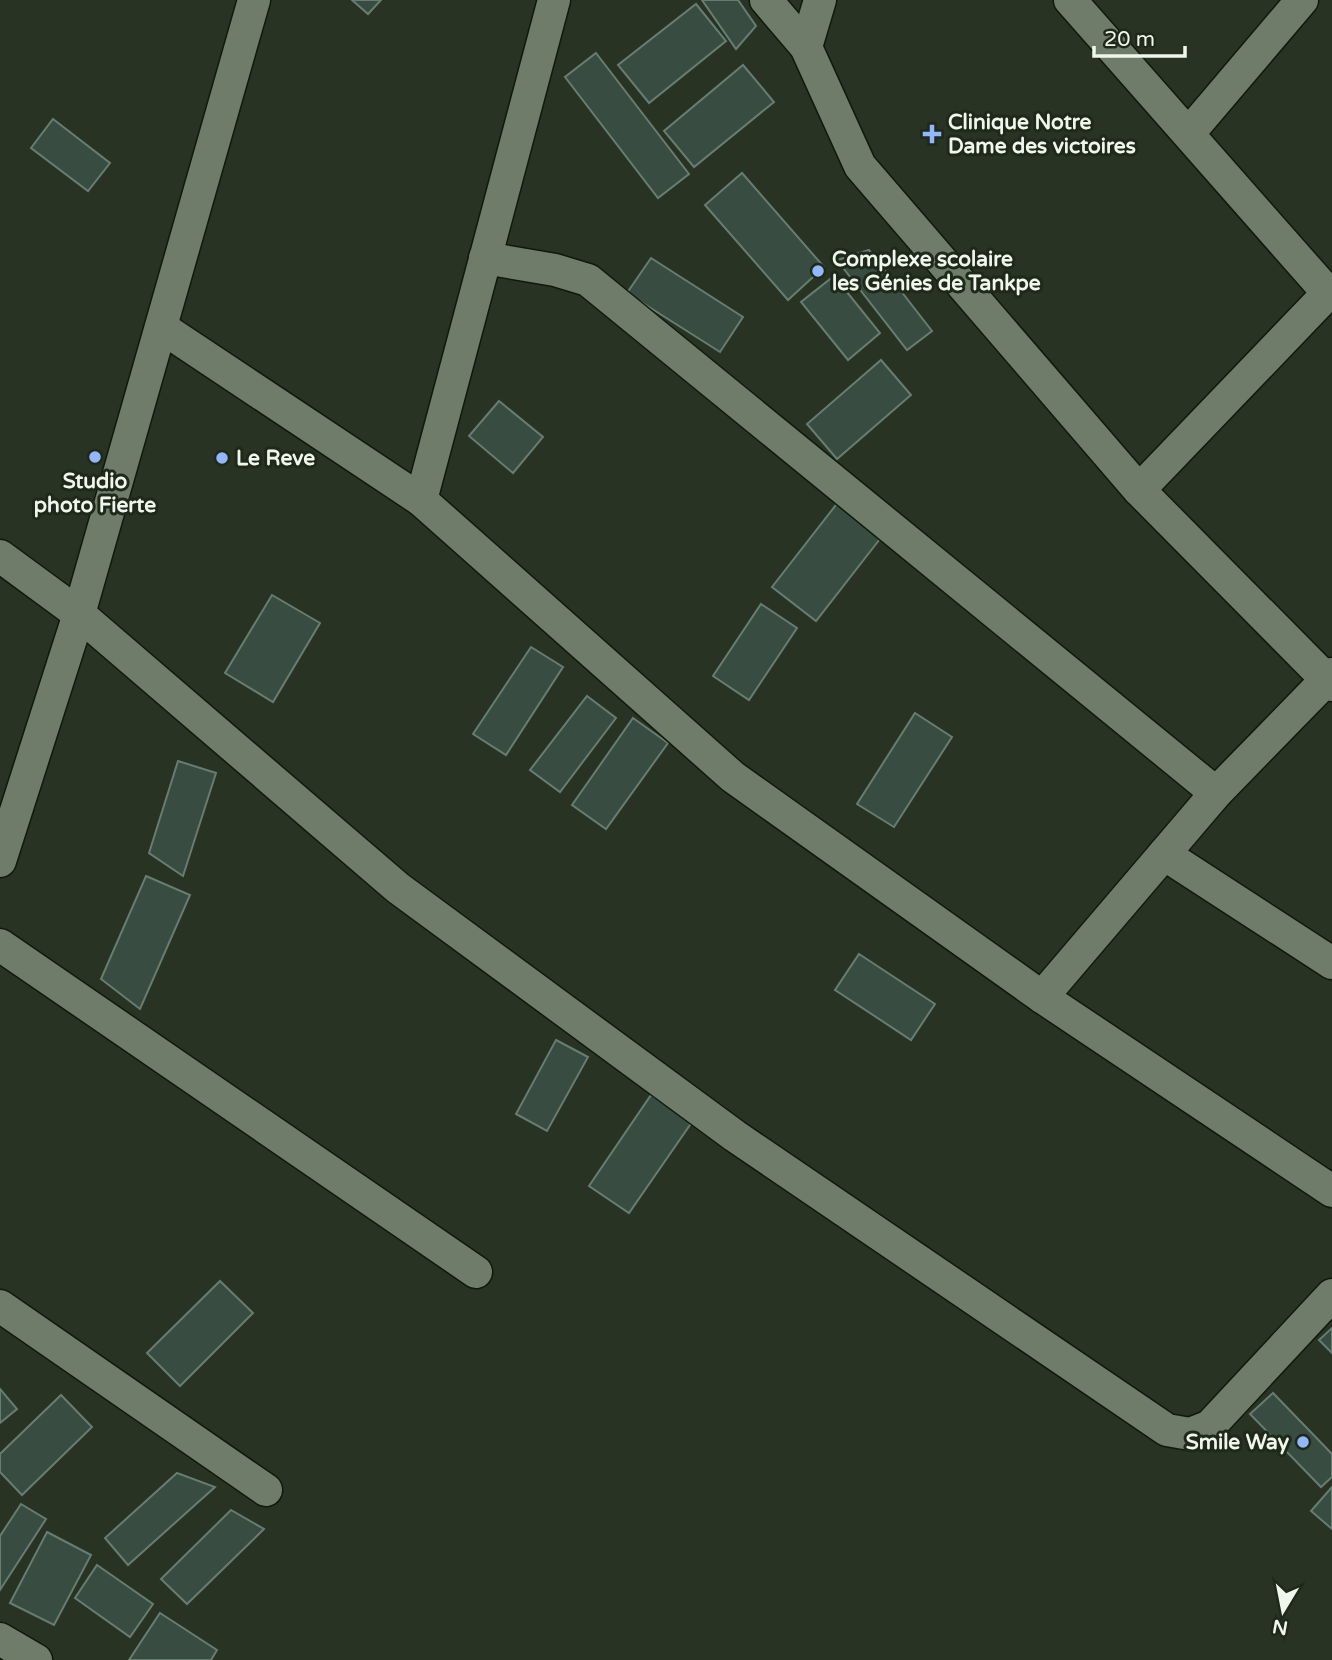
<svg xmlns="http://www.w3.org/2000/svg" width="1332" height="1660" viewBox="0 0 1332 1660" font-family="'Varela Round',sans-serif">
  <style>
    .building { fill: #384c42; stroke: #677d71; stroke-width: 2 }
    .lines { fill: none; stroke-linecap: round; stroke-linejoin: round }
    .minor-casing { stroke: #101a0c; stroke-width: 35 }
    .minor { stroke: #6f7c6a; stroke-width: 32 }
    .poi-dot { fill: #92b7fd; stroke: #1e291a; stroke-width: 2.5 }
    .labels { text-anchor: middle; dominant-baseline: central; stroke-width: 6; stroke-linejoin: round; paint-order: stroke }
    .poi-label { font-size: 21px; font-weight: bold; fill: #eff6ec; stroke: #1e291a; text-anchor: start }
  </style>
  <rect width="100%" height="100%" fill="#283323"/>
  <g class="building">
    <path d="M352 0H381L368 14Z"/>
    <path d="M702 0H738L756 26 736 49Z"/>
    <path d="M696 4 726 41 649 103 618 65Z"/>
    <path d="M596 53 689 174 658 198 565 77Z"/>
    <path d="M743 65 774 102 694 167 664 131Z"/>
    <path d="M53 119 110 163 88 191 31 148Z"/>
    <path d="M742 173 824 267 788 300 705 205Z"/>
    <path d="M869 250 932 331 907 350 837 260Z"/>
    <path d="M651 258 743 317 720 352 627 293Z"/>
    <path d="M834 276 880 333 848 360 801 302Z"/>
    <path d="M881 360 911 395 837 459 807 424Z"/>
    <path d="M499 401 543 437 513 473 469 436Z"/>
    <path d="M839 501 883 535 816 621 772 587Z"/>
    <path d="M272 595 320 623 273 702 225 673Z"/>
    <path d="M761 604 797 628 749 700 713 676Z"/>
    <path d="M531 647 563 667 506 755 473 734Z"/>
    <path d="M587 696 616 718 560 792 530 770Z"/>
    <path d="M915 713 952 737 894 827 857 804Z"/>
    <path d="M633 718 668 743 606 829 572 805Z"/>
    <path d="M178 761 216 773 183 876 149 853Z"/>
    <path d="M146 876 190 895 140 1009 101 979Z"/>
    <path d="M859 954 935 1004 911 1040 835 990Z"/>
    <path d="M556 1040 588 1057 547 1131 516 1114Z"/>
    <path d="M651 1095 692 1122 629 1213 589 1186Z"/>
    <path d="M220 1281 253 1313 180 1386 147 1353Z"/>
    <path d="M1332 1328V1353L1319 1340Z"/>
    <path d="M0 1389 17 1409 0 1423Z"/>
    <path d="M1273 1393 1332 1454V1477L1321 1487 1250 1414Z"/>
    <path d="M61 1395 92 1427 22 1495 0 1472V1454Z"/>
    <path d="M177 1473 215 1487 128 1565 105 1538Z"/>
    <path d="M1332 1487V1529L1311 1511Z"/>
    <path d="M21 1504 46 1519 0 1590V1536Z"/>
    <path d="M231 1510 264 1529 187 1604 161 1579Z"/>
    <path d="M47 1532 91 1555 54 1625 10 1603Z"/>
    <path d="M97 1565 153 1604 130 1637 75 1598Z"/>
    <path d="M160 1613 217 1650 211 1660H129Z"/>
  </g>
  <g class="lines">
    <g class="minor-casing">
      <g id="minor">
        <path d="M766 0 806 47 860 166 1139 490 1332 685"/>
        <path d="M1070 0 1328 293"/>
        <path d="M806 47 820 0"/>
        <path d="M1189 133 1302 0"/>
        <path d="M485 258 555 270 588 280 1216 793"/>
        <path d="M161 327 421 500 733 777 1042 997 1332 1191"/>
        <path d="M1139 490 1332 289"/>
        <path d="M421 500 554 0"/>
        <path d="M0 556 79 614 398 888 735 1136 1167 1430 1190 1434 1210 1426 1332 1295"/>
        <path d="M1164 854 1332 963"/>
        <path d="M0 861 79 614 254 0"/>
        <path d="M0 945 476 1272"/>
        <path d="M1042 997 1216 793 1332 674"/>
        <path d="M0 1306 266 1490"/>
        <path d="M0 1639 36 1660"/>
      </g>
    </g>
    <use href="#minor" class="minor"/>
  </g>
  <g class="poi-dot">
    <path d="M928.5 123.5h7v7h7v7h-7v7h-7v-7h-7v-7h7z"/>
    <circle cx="818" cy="271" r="7"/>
    <circle cx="95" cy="457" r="7"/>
    <circle cx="222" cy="458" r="7"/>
    <circle cx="1303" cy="1442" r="7"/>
  </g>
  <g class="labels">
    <g class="poi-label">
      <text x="948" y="122">Clinique Notre<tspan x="948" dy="24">Dame des victoires</tspan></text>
      <text x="832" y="259">Complexe scolaire<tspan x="832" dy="24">les Génies de Tankpe</tspan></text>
      <text x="236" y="458">Le Reve</text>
      <text x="95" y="481" text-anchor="middle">Studio<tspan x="95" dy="24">photo Fierte</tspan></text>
      <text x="1289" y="1442" text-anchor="end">Smile Way</text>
    </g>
  </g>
  <g transform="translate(1283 1611) rotate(190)" stroke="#1e291a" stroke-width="5" paint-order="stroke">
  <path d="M0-5L12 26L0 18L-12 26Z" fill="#eff6ec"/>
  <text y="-10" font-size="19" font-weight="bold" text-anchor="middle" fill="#eff6ec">N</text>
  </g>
  <path d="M1094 46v10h91v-10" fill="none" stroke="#eff6ec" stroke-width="3.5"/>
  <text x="1104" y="46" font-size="21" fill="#eff6ec" stroke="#1e291a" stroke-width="5" paint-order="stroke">20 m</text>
</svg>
